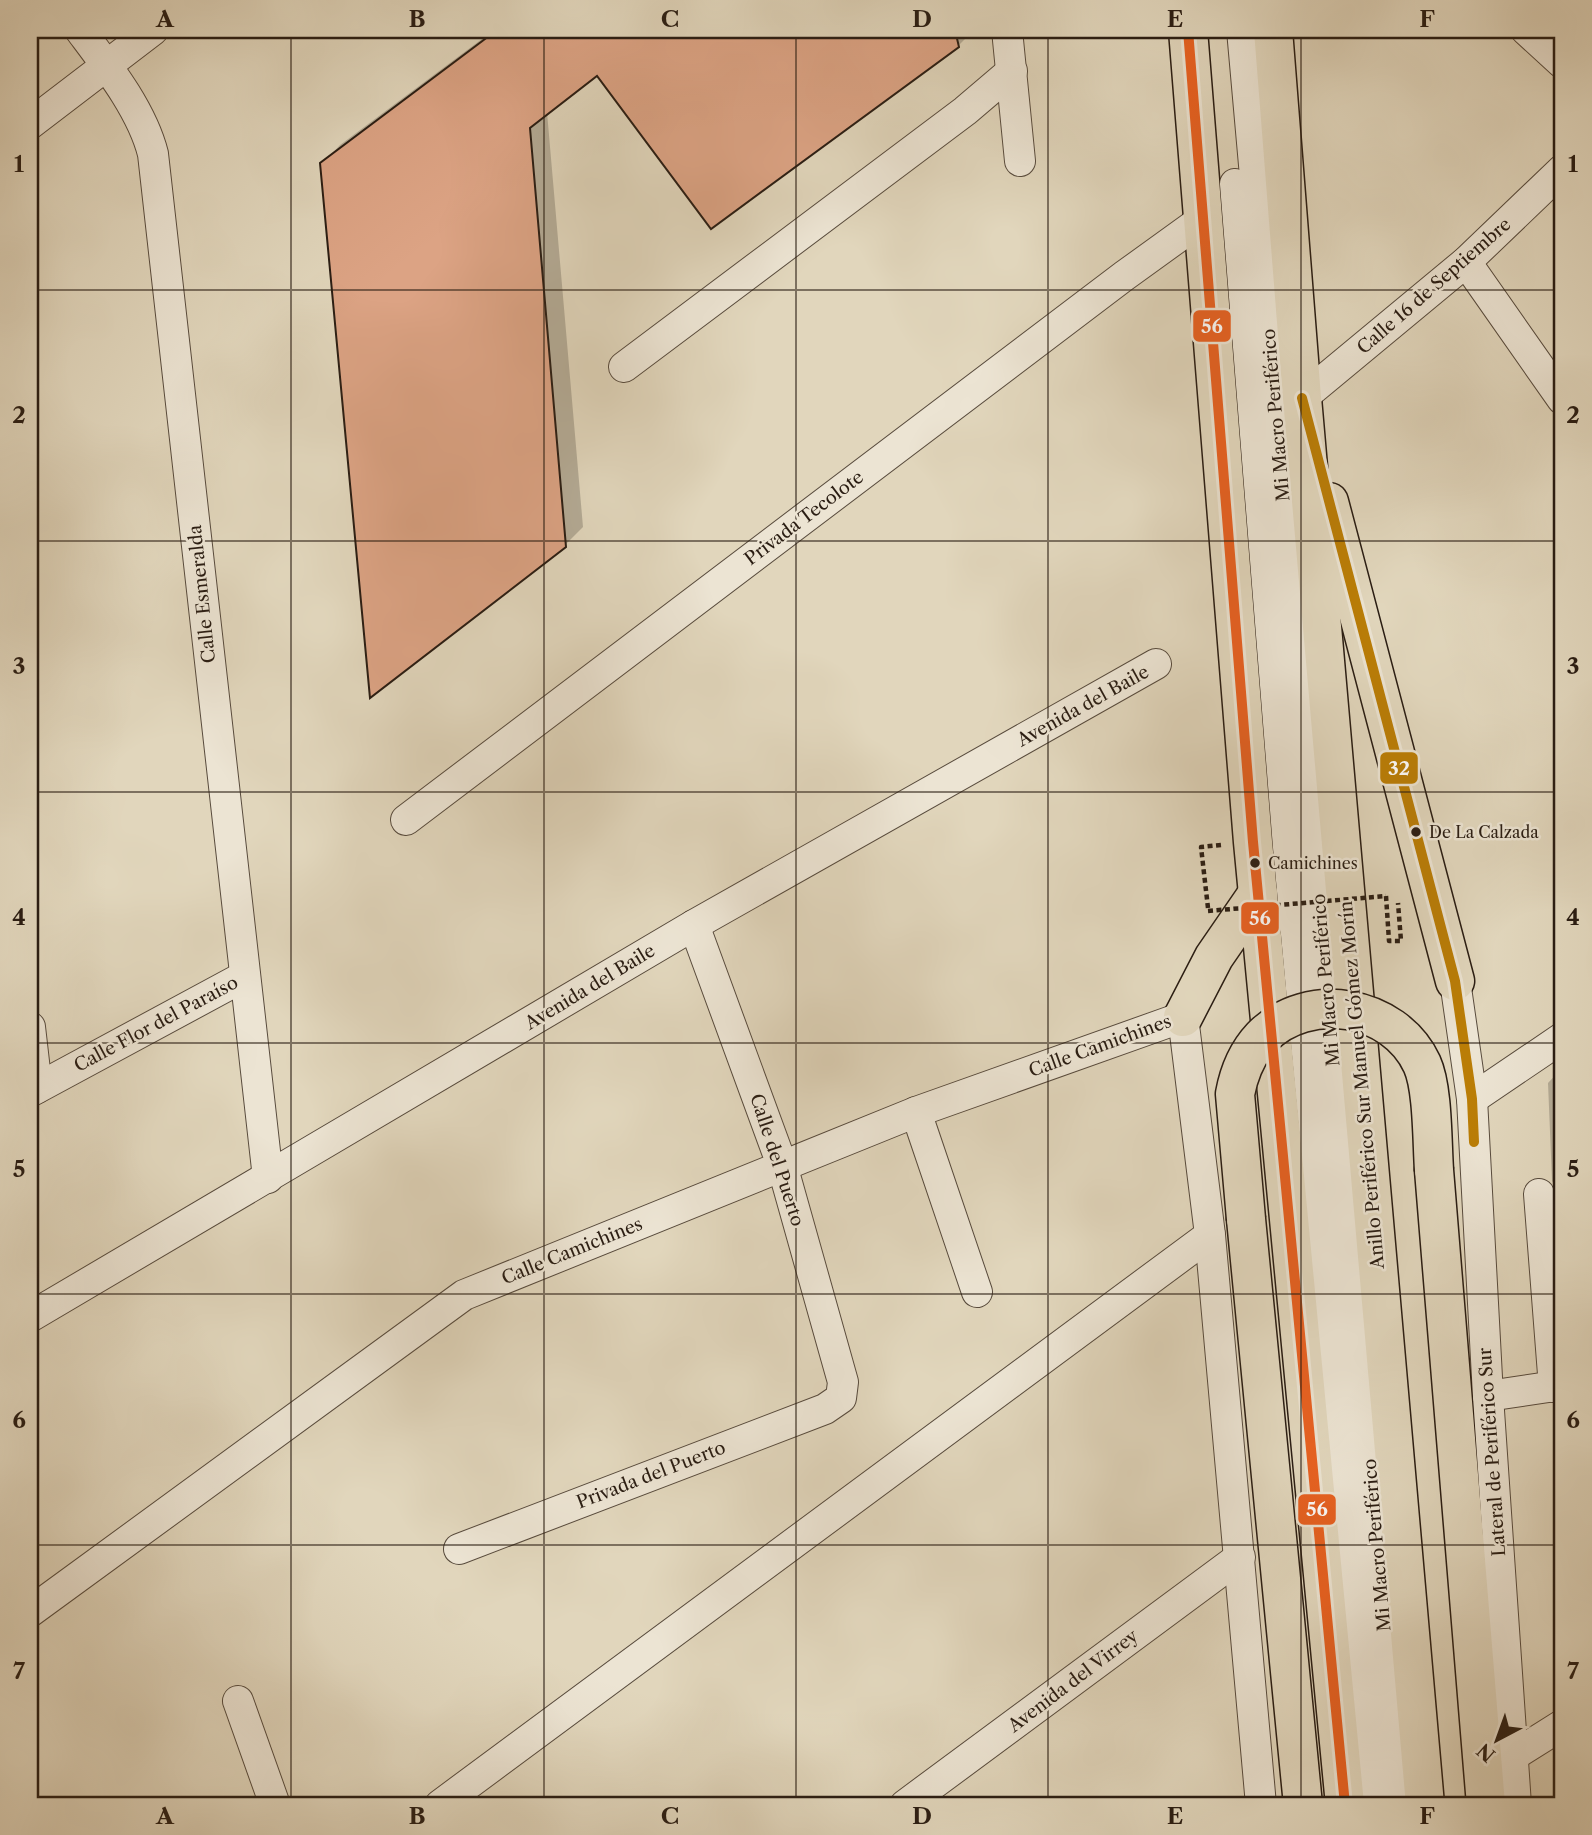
<svg xmlns="http://www.w3.org/2000/svg" width="1592" height="1835" viewBox="0 0 1592 1835" font-family="'Libre Caslon Text',serif">
  <style>
    .shadow { fill: #0003 }
    .building { fill: #dca384; stroke: #2a1d13; stroke-width: 2 }
    .lines { fill: none; stroke-linecap: round; stroke-linejoin: round }
    .minor-casing { stroke: #584b3d; stroke-width: 32 }
    .highway-casing { stroke: #2a1d13; stroke-width: 41 }
    .path { stroke: #2a1d13; stroke-width: 4.5; stroke-dasharray: 5 3.5; stroke-linecap: butt }
    .minor { stroke: #ece4d3; stroke-width: 30 }
    .highway { stroke: #e1d6bc; stroke-width: 38 }
    .highway-bridge-casing { stroke: #2a1d13; stroke-width: 41; stroke-linecap: butt }
    .path-bridge { stroke: #2a1d13; stroke-width: 4.5; stroke-dasharray: 5 3.5; stroke-linecap: butt }
    .highway-bridge { stroke: #e1d6bc; stroke-width: 38 }
    .bus-1-casing { stroke: #ece4d3; stroke-width: 16 }
    .bus-2-casing { stroke: #ece4d3; stroke-width: 16 }
    .bus-1 { stroke: #e86121; stroke-width: 10 }
    .bus-2 { stroke: #ba7d06; stroke-width: 10 }
    .grid { fill: none; stroke: #2a1d13; stroke-width: 2; stroke-opacity: 0.55 }
    .bus-dot { fill: #2a1d13; stroke: #ece4d3; stroke-width: 2.5 }
    .labels { text-anchor: middle; dominant-baseline: central; stroke-width: 5; stroke-linejoin: round; paint-order: stroke }
    .bus-label { font-size: 16px; fill: #2a1d13; stroke: #ece4d3; text-anchor: start }
    .street-label { font-size: 18px; fill: #2a1d13; stroke: #ece4d3 }
    .line-badge { stroke: #ece4d3; stroke-width: 2.5 }
    .badge-label { font-size: 19px; text-anchor: middle; font-weight: bold; fill: #fff }
    .neatline { fill: none; stroke: #2a1d13; stroke-width: 2.5 }
    .grid-label { font-size: 23px; text-anchor: middle; font-weight: bold; fill: #2a1d13 }
  </style>
  <rect width="100%" height="100%" fill="#e1d6bc"/>
  <filter id="stains"><feTurbulence type="fractalNoise" baseFrequency=".00286" numOctaves="4"/><feColorMatrix values="0 0 0 0 .2 0 0 0 0 .09 0 0 0 0 .02 0 0 0 .5 -.17"/></filter>
  <radialGradient id="worn" r=".72"><stop offset=".6" stop-color="#630" stop-opacity="0"/><stop offset="1" stop-color="#630" stop-opacity=".3"/></radialGradient>
  <g class="shadow">
    <path d="M494 30H974L958 46 598 73 547 112 583 527 565 545 322 164 340 145Z"/>
    <path d="M1562 1068V1208L1559 1204 1558 1191 1552 1181 1548 1083Z"/>
  </g>
  <path class="building" d="M497 30H955L959 47 711 229 597 76 530 128 566 547 370 698 320 163Z"/>
  <g class="lines">
    <g class="minor-casing">
      <g id="minor">
        <path d="M80 30C107 66 142 110 153 154L268 1178"/>
        <path d="M1007 30 1020 161"/>
        <path d="M1242 30 1400 1805"/>
        <path d="M1526 30 1562 63"/>
        <path d="M30 124 153 30"/>
        <path d="M1235 184 1288 847 1376 1805"/>
        <path d="M1466 262 1562 399"/>
        <path d="M624 367 965 111 1012 71"/>
        <path d="M1302 398 1466 262 1562 170"/>
        <path d="M406 820 1124 276 1203 219"/>
        <path d="M1455 981 1472 1099 1488 1396 1516 1805"/>
        <path d="M30 1027 37 1088"/>
        <path d="M30 1092 245 976"/>
        <path d="M1472 1099 1562 1038"/>
        <path d="M916 1112 977 1292"/>
        <path d="M1539 1194 1554 1387"/>
        <path d="M30 1317 694 925 1156 664"/>
        <path d="M1488 1396 1562 1385"/>
        <path d="M459 1549 825 1409 841 1398 843 1382 782 1165 694 925"/>
        <path d="M30 1612 464 1295 916 1112 1183 1017 1210 1235 1261 1805"/>
        <path d="M238 1701 275 1805"/>
        <path d="M1511 1757 1562 1725"/>
        <path d="M440 1805 1210 1235"/>
        <path d="M905 1805 1240 1557"/>
      </g>
    </g>
    <g class="highway-casing">
      <g id="highway">
        <path d="M1188 30 1253 842 1345 1805"/>
        <path d="M1273 30 1302 398 1425 1805"/>
        <path d="M1329 502 1455 981"/>
        <path d="M1183 1017 1214 957 1258 893"/>
        <path d="M1434 1170 1486 1805"/>
        <path d="M1246 1219 1303 1805"/>
      </g>
    </g>
    <g class="path">
      <path d="M1386 896 1389 941H1401L1398 903"/>
      <path d="M1208 908 1201 847 1221 845"/>
    </g>
    <use href="#minor" class="minor"/>
    <use href="#highway" class="highway"/>
    <g class="highway-bridge-casing">
      <path id="highway-bridge" d="M1246 1219 1235 1094C1239 1072 1247 1053 1262 1037 1308 990 1394 1004 1422 1064 1433 1088 1432 1141 1434 1170"/>
    </g>
    <path class="path-bridge" d="M1208 911 1386 896"/>
    <use href="#highway-bridge" class="highway-bridge"/>
    <g class="bus-1-casing">
      <path id="bus-1" d="M1188 30 1253 842 1345 1805"/>
    </g>
    <g class="bus-2-casing">
      <path id="bus-2" d="M1302 398 1455 981 1472 1099 1474 1142"/>
    </g>
    <use href="#bus-1" class="bus-1"/>
    <use href="#bus-2" class="bus-2"/>
  </g>
  <path class="grid" d="M291 30V1805M544 30V1805M796 30V1805M1048 30V1805M1301 30V1805M30 290H1562M30 541H1562M30 792H1562M30 1043H1562M30 1294H1562M30 1545H1562"/>
  <g class="bus-dot">
    <circle cx="1416" cy="832" r="6"/>
    <circle cx="1255" cy="863" r="6"/>
  </g>
  <g class="labels">
    <g class="bus-label">
      <text x="1429" y="832">De La Calzada</text>
      <text x="1268" y="863">Camichines</text>
    </g>
    <g class="street-label">
      <text transform="translate(1434 286) rotate(-41)">Calle 16 de Septiembre</text>
      <text transform="translate(1276 415) rotate(-95)">Mi Macro Periférico</text>
      <text transform="translate(804 518) rotate(-37)">Privada Tecolote</text>
      <text transform="translate(202 594) rotate(-96)">Calle Esmeralda</text>
      <text transform="translate(1083 706) rotate(-29)">Avenida del Baile</text>
      <text transform="translate(1326 980) rotate(-95)">Mi Macro Periférico</text>
      <text transform="translate(590 987) rotate(-31)">Avenida del Baile</text>
      <text transform="translate(156 1024) rotate(-28)">Calle Flor del Paraíso</text>
      <text transform="translate(1100 1046) rotate(-20)">Calle Camichines</text>
      <text transform="translate(1362 1085) rotate(-95)">Anillo Periférico Sur Manuel Gómez Morín</text>
      <text transform="translate(777 1160) rotate(72)">Calle del Puerto</text>
      <text transform="translate(572 1251) rotate(-22)">Calle Camichines</text>
      <text transform="translate(1492 1452) rotate(-94)">Lateral de Periférico Sur</text>
      <text transform="translate(651 1475) rotate(-21)">Privada del Puerto</text>
      <text transform="translate(1377 1545) rotate(-95)">Mi Macro Periférico</text>
      <text transform="translate(1073 1681) rotate(-37)">Avenida del Virrey</text>
    </g>
  </g>
  <g class="line-badge">
    <rect x="1192" y="309" width="40" height="34" rx="7" fill="#e86121"/>
    <rect x="1379" y="751" width="40" height="34" rx="7" fill="#ba7d06"/>
    <rect x="1240" y="901" width="40" height="34" rx="7" fill="#e86121"/>
    <rect x="1297" y="1493" width="40" height="33" rx="7" fill="#e86121"/>
  </g>
  <g class="badge-label">
    <text x="1212" y="333">56</text>
    <text x="1399" y="775">32</text>
    <text x="1260" y="925">56</text>
    <text x="1317" y="1516">56</text>
  </g>
  <rect width="1592" height="1835" fill="none" stroke="#e1d6bc" stroke-width="77"/>
  <g transform="translate(1497 1740) rotate(221)" stroke="#ece4d3" stroke-width="5" paint-order="stroke">
  <path d="M0-5L12 26L0 18L-12 26Z" fill="#2a1d13"/>
  <text y="-10" font-size="19" font-weight="bold" text-anchor="middle" fill="#2a1d13">N</text>
  </g>
  <rect x="38" y="38" width="1516" height="1759" class="neatline"/>
  <g class="grid-label">
    <text x="165" y="27">A</text>
    <text x="417" y="27">B</text>
    <text x="670" y="27">C</text>
    <text x="922" y="27">D</text>
    <text x="1175" y="27">E</text>
    <text x="1427" y="27">F</text>
    <text x="19" y="172">1</text>
    <text x="1573" y="172">1</text>
    <text x="19" y="423">2</text>
    <text x="1573" y="423">2</text>
    <text x="19" y="674">3</text>
    <text x="1573" y="674">3</text>
    <text x="19" y="925">4</text>
    <text x="1573" y="925">4</text>
    <text x="19" y="1177">5</text>
    <text x="1573" y="1177">5</text>
    <text x="19" y="1428">6</text>
    <text x="1573" y="1428">6</text>
    <text x="19" y="1679">7</text>
    <text x="1573" y="1679">7</text>
    <text x="165" y="1824">A</text>
    <text x="417" y="1824">B</text>
    <text x="670" y="1824">C</text>
    <text x="922" y="1824">D</text>
    <text x="1175" y="1824">E</text>
    <text x="1427" y="1824">F</text>
  </g>
  <rect width="100%" height="100%" filter="url(#stains)"/>
  <rect width="100%" height="100%" fill="url(#worn)"/>
</svg>
